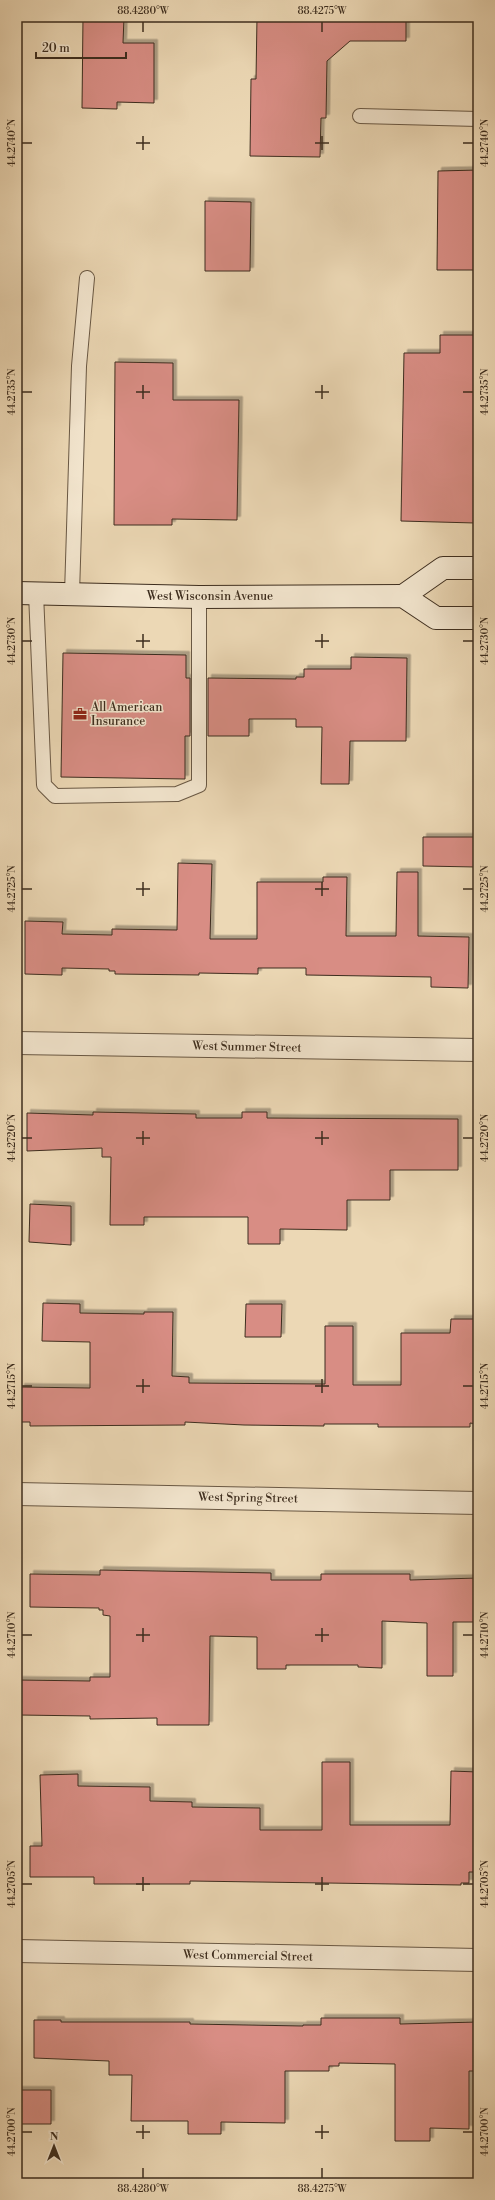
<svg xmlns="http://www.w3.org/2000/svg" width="495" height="2200" viewBox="0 0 495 2200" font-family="'Libre Bodoni',serif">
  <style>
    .building { fill: #d88d84; stroke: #3d2d1e; filter: url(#shadow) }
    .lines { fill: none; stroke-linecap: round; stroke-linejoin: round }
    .service-casing { stroke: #695844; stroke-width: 16 }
    .minor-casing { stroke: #695844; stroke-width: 24 }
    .secondary-casing { stroke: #3d2d1e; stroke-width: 24 }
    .service { stroke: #f3e6cf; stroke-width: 14 }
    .minor { stroke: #f3e6cf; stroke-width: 22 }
    .secondary { stroke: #f3e6cf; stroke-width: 22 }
    .ticks { fill: none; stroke: #3d2d1e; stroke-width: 1.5 }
    .labels { text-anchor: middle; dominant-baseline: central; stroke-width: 3; stroke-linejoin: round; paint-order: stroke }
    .street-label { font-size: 12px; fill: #3d2d1e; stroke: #f3e6cf }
    .poi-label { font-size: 12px; fill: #3d2d1e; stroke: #f3e6cf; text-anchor: start }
    .neatline { fill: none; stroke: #3d2d1e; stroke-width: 1.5 }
    .ticks-label { font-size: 10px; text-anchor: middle; fill: #3d2d1e }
  </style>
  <defs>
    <filter id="shadow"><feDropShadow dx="3.5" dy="-3.5" stdDeviation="0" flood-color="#0004"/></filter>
  </defs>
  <rect width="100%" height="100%" fill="#ecd8b5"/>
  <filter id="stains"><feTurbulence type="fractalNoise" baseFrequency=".005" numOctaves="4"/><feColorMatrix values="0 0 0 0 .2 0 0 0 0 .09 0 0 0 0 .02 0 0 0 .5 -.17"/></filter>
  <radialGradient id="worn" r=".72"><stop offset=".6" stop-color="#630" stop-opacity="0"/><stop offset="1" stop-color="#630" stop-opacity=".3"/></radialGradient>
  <g class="building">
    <path d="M83 17H124L123 43H154V103L117 102V109L82 108Z"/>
    <path d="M257 17H406V41H350L327 61 326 118H321L320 157 250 156 251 79H256Z"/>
    <path d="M478 170V270H437L438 171Z"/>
    <path d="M205 201 251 202 250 271H205Z"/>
    <path d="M440 335H478L475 523 401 521 404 353H440Z"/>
    <path d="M115 362 173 363V400H239L237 520 172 519V525H114Z"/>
    <path d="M63 653 186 655V678H190V736H185V779L61 777Z"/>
    <path d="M351 657 407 658 406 741H350L349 784H321L322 727H296V719H249V736H208V678L296 679V677H304V669H351Z"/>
    <path d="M423 837H476V867L423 866Z"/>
    <path d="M178 863 212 864 210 939H257V882H323V877H347L346 936H396L397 872H418V936L469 937 468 988 431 987V977L306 975V968H258V974L199 973V975L115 974V971H109V969L62 968V975H59L25 974V921L63 922 62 934 112 935V929L177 930Z"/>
    <path d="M93 1112 196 1114V1118H242V1112H267V1118L458 1119V1170H390V1200H347V1230L280 1229V1244H248V1217H144V1225H110L111 1157H102V1148L27 1151V1113L93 1115Z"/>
    <path d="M30 1204 71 1206V1245L29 1242Z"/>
    <path d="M43 1303 80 1304V1313L144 1314V1312H173L172 1376 189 1377V1383L325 1384V1326H353V1385H401V1333H450L451 1319H478V1424L470 1423V1427H378V1424H324V1426L244 1425 185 1422V1425L30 1426V1422H21V1387L90 1388V1342L42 1341Z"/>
    <path d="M246 1304H282L281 1337H245Z"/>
    <path d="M100 1570 271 1573V1580H321V1574H410V1580L478 1578V1622H453V1676H427V1623L382 1621V1668L358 1667V1665H286V1669H257V1637L210 1636 209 1725H157V1718L90 1719V1716L19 1715V1680L90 1681V1677H110V1616L103 1615V1610H99V1608L30 1607V1574L100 1575Z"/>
    <path d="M322 1762H350V1825H450L451 1771 478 1772V1872H469V1883H461V1885L190 1881V1884H94V1877H30V1846H42L40 1775 78 1774V1786L150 1787V1801L192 1802V1807L260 1808V1830H322Z"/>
    <path d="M321 2018H400V2024L478 2022V2071H469V2129L430 2128V2141H395V2064L339 2063V2066H329V2071H285V2123L221 2122V2134H188V2121H131L132 2075H109V2061L34 2058V2020H61V2022H190V2024L303 2026V2025H321Z"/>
    <path d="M18 2090H51V2124H17Z"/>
  </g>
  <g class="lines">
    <g class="service-casing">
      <g id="service">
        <path d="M360 116 478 119"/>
        <path d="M36 593 44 785 55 796 177 794 199 785V597"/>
        <path d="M72 594 79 366 87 278"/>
      </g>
    </g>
    <g class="minor-casing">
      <g id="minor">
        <path d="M17 1043 478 1050"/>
        <path d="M17 1494 478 1503"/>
        <path d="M17 1951 478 1960"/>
      </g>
    </g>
    <g class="secondary-casing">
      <g id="secondary">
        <path d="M17 593 199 597 403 596 436 618H478"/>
        <path d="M403 596 443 568H478"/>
      </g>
    </g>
    <use href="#service" class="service"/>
    <use href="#minor" class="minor"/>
    <use href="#secondary" class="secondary"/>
  </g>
  <path class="ticks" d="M143 22V32M322 22V32M143 136V150M322 136V150M22 143H32M136 143H150M315 143H329M463 143H473M143 385V399M322 385V399M22 392H32M136 392H150M315 392H329M463 392H473M143 634V648M322 634V648M22 641H32M136 641H150M315 641H329M463 641H473M143 882V896M322 882V896M22 889H32M136 889H150M315 889H329M463 889H473M143 1131V1145M322 1131V1145M22 1138H32M136 1138H150M315 1138H329M463 1138H473M143 1379V1393M322 1379V1393M22 1386H32M136 1386H150M315 1386H329M463 1386H473M143 1628V1642M322 1628V1642M22 1635H32M136 1635H150M315 1635H329M463 1635H473M143 1877V1891M322 1877V1891M22 1884H32M136 1884H150M315 1884H329M463 1884H473M143 2125V2139M322 2125V2139M22 2132H32M136 2132H150M315 2132H329M463 2132H473M143 2168V2178M322 2168V2178"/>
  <defs>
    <g id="office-bare" transform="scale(1.08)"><path d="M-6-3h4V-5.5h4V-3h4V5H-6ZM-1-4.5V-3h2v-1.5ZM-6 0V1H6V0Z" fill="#8f2418" stroke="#f3e6cf" stroke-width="2.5" paint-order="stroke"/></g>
  </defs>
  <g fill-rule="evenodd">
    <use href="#office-bare" x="80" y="714"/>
  </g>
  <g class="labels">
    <g class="street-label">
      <text x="210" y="596">West Wisconsin Avenue</text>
      <text transform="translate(247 1047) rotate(1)">West Summer Street</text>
      <text transform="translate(248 1498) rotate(1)">West Spring Street</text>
      <text transform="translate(248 1956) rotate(1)">West Commercial Street</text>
    </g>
    <g class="poi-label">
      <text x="91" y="707">All American<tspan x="91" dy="14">Insurance</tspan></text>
    </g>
  </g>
  <rect width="495" height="2200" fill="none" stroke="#ecd8b5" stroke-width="44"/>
  <g transform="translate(54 2146)" stroke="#f3e6cf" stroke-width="3" paint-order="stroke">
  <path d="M0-3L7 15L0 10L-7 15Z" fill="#3d2d1e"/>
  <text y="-6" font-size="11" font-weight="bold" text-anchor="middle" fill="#3d2d1e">N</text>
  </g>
  <path d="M36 52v6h90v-6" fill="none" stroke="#3d2d1e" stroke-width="2"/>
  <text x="42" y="52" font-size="12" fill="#3d2d1e" stroke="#f3e6cf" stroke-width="3" paint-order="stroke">20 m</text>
  <rect x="22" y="22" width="451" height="2156" class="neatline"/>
  <g class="ticks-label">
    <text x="143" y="14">88.4280°W</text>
    <text x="322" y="14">88.4275°W</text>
    <text transform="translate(11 143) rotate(-90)" y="4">44.2740°N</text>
    <text transform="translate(484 143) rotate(-90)" y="4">44.2740°N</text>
    <text transform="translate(11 392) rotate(-90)" y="4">44.2735°N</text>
    <text transform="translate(484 392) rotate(-90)" y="4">44.2735°N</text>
    <text transform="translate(11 641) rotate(-90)" y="4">44.2730°N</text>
    <text transform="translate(484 641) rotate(-90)" y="4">44.2730°N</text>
    <text transform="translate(11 889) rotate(-90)" y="4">44.2725°N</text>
    <text transform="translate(484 889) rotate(-90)" y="4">44.2725°N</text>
    <text transform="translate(11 1138) rotate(-90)" y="4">44.2720°N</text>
    <text transform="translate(484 1138) rotate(-90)" y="4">44.2720°N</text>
    <text transform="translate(11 1386) rotate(-90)" y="4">44.2715°N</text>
    <text transform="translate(484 1386) rotate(-90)" y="4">44.2715°N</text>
    <text transform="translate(11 1635) rotate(-90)" y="4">44.2710°N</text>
    <text transform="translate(484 1635) rotate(-90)" y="4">44.2710°N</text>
    <text transform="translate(11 1884) rotate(-90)" y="4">44.2705°N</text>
    <text transform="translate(484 1884) rotate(-90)" y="4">44.2705°N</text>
    <text transform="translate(11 2132) rotate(-90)" y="4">44.2700°N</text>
    <text transform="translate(484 2132) rotate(-90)" y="4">44.2700°N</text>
    <text x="143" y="2192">88.4280°W</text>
    <text x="322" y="2192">88.4275°W</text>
  </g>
  <rect width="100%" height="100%" filter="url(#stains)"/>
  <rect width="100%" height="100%" fill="url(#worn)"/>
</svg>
